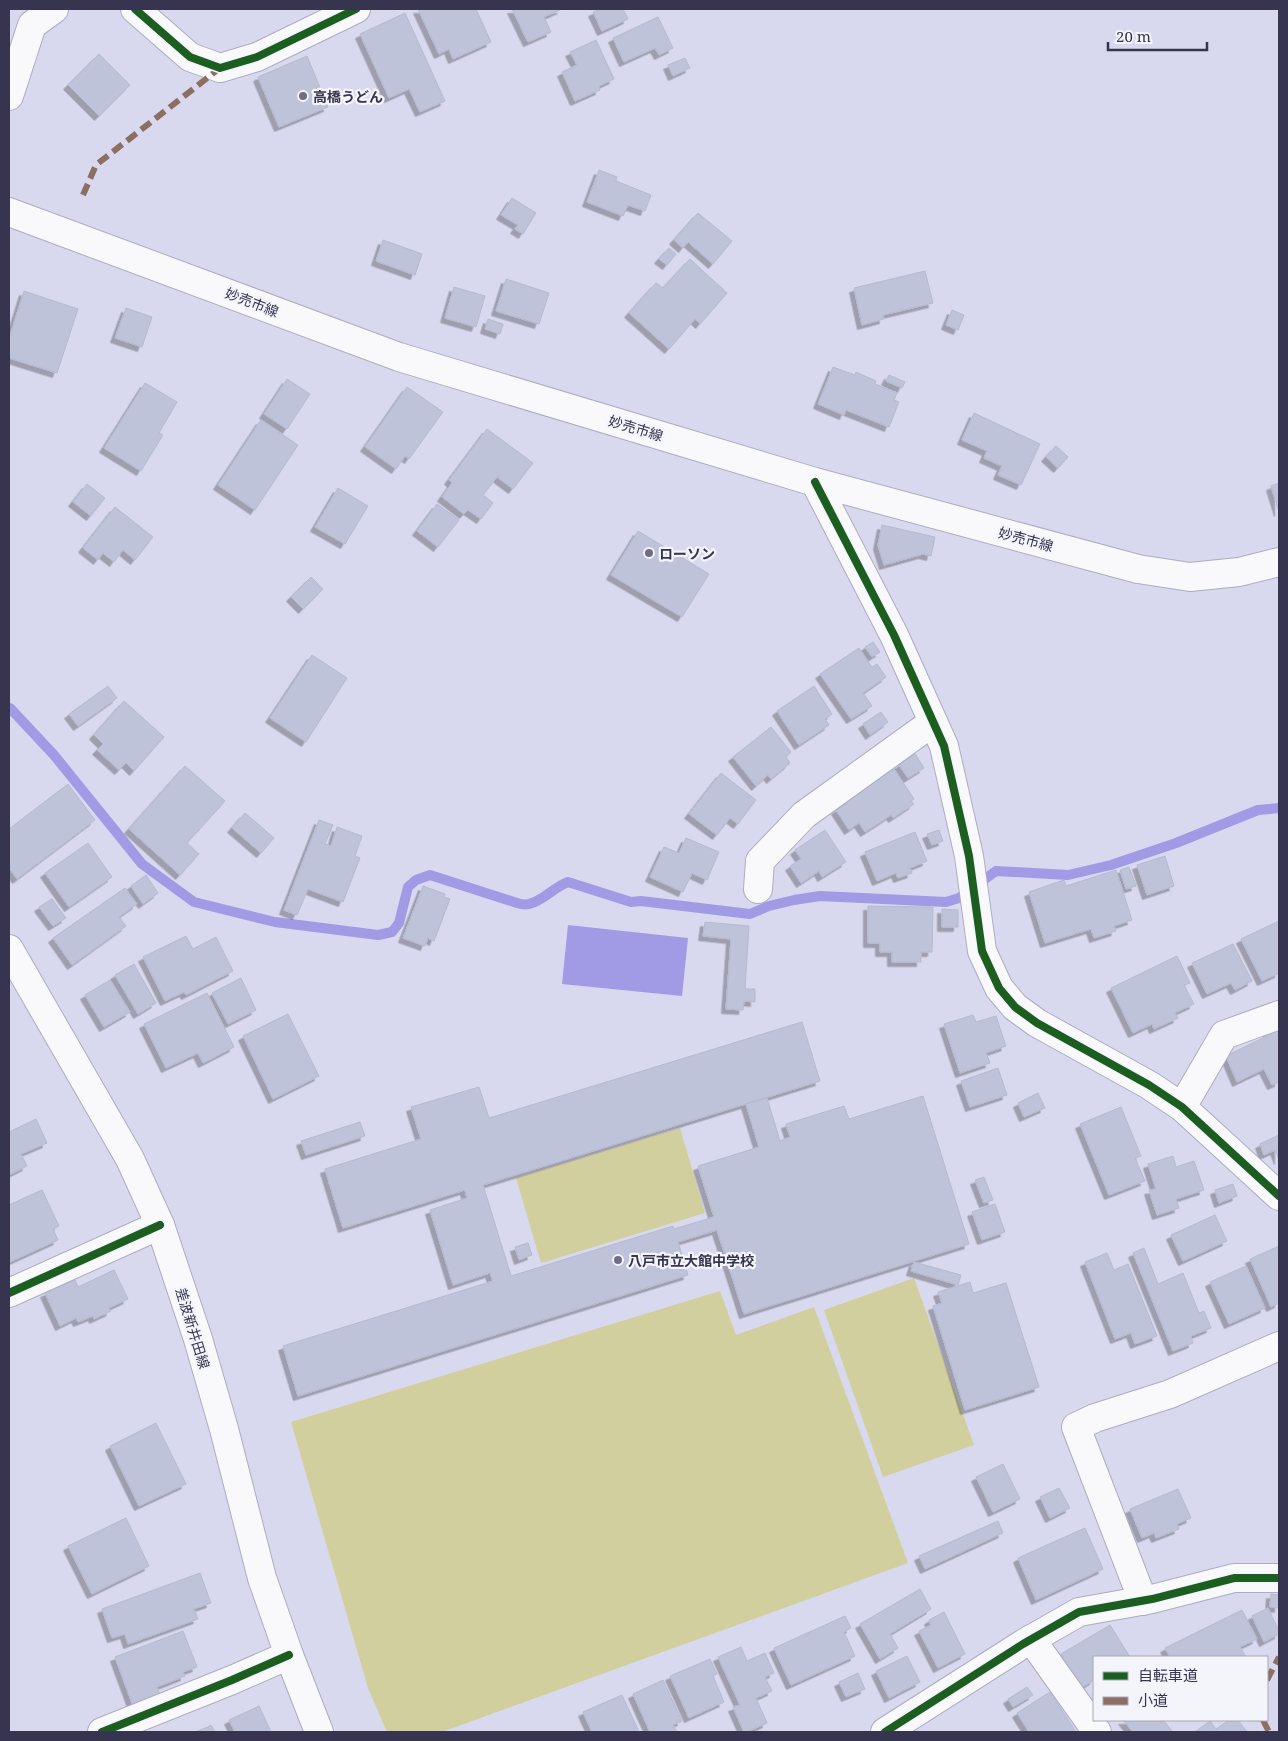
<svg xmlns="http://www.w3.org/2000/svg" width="1288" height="1741" viewBox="0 0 1288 1741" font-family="'Noto Serif','Noto Sans JP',serif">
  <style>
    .green { fill: #d2cf9e }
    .water { fill: #a19be6 }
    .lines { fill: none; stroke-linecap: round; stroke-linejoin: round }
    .stream { stroke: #a19be6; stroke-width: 10 }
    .building { fill: #bec3d9; stroke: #b5bacf; filter: url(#shadow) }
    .street-casing { stroke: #adacc1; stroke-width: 30 }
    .secondary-casing { stroke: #adacc1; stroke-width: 30 }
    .street { stroke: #f9f9fc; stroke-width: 28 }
    .secondary { stroke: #f9f9fc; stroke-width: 28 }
    .quiet { stroke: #8d6e63; stroke-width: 6; stroke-dasharray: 12 6; stroke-linecap: butt }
    .cycleway-casing { stroke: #f4f4fb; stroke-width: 11 }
    .cycleway { stroke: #1b5e20; stroke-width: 8 }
    .poi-dot { fill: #6f6d87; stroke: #f4f4fb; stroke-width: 2 }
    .labels { text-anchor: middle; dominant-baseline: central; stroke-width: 4.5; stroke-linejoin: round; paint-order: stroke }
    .poi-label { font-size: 14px; font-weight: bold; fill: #36344f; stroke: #f4f4fb; text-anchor: start }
    .street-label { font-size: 14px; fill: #36344f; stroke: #f4f4fb }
  </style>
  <defs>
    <filter id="shadow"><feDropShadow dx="-4.5" dy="4.5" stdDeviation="0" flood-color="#0004"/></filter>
  </defs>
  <rect width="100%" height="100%" fill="#d8d8ee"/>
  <g class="green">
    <path d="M680 1128 705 1213 541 1263 516 1178Z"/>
    <path d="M914 1278 974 1445 883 1477 824 1310Z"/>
    <path d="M720 1291 736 1335 814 1307 908 1563 442 1732H387L368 1688 291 1422Z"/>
  </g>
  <path class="water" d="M568 925 688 938 682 996 562 984Z"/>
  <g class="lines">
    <path class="stream" d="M10 708 54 755 142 864 194 902 275 922 378 935 392 932 399 923 408 887 416 880 430 875 517 903C520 904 526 905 529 904 543 901 554 887 568 882L631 902 641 901 750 914 769 906 794 900 820 896 946 902 959 898 996 871 1068 875 1111 865 1176 843 1258 810 1279 808"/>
  </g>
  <g class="building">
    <path d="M418 9H476L491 42 453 59 449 49 439 54Z"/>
    <path d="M512 9H562L544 17 551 32 528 42Z"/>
    <path d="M600 9H623L628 19 602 31 593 12Z"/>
    <path d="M405 13 445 101 420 112 409 89 389 98 360 34Z"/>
    <path d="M658 17 673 48 659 55 655 48 624 62 613 38Z"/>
    <path d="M596 40 614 79 599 86 600 90 575 101 562 72 577 65 570 52Z"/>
    <path d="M99 54 130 85 99 116 68 85Z"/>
    <path d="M307 56 328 107 279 127 258 77Z"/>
    <path d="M685 58 690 68 673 76 668 65Z"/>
    <path d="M599 170 617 177 616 181 651 195 645 211 628 205 623 216 587 202Z"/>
    <path d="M512 198 536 213 523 234 515 229 518 225 501 215Z"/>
    <path d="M698 213 732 241 713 264 688 242 683 248 674 240Z"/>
    <path d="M383 240 422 254 415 275 376 261Z"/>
    <path d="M669 248 676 254 667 265 659 259Z"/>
    <path d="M690 259 727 293 700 324 695 319 669 349 629 313 656 283 663 288Z"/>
    <path d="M925 271 933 303 883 315 884 319 862 325 854 288Z"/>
    <path d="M506 279 549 293 539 324 496 311Z"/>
    <path d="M454 287 485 296 476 327 445 318Z"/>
    <path d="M24 291 78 309 57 373 9 358V339Z"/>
    <path d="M126 308 152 317 142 347 115 338Z"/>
    <path d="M952 310 964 315 958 330 946 325Z"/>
    <path d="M488 319 503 324 500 334 485 329Z"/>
    <path d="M833 367 855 375 856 372 876 381 875 384 897 393 894 400 899 402 889 427 846 410 844 415 818 404Z"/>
    <path d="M889 375 905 382 902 388 886 381Z"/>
    <path d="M287 379 310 394 287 429 264 414Z"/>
    <path d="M145 383 177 402 159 433 163 435 141 471 104 448Z"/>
    <path d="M407 387 443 412 409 459 405 456 396 469 365 447Z"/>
    <path d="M974 413 1040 444 1021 485 998 475 1002 466 984 458 987 451 962 440Z"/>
    <path d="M261 420 298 445 255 510 218 485Z"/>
    <path d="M487 429 533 463 513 489 497 477 483 495 493 503 481 519 468 510 464 514 442 497 452 483 449 480Z"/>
    <path d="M1056 446 1068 457 1058 468 1046 457Z"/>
    <path d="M1279 483V512L1271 486Z"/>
    <path d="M87 484 105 498 91 516 73 502Z"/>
    <path d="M338 488 368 506 345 544 315 527Z"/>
    <path d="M437 504 459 520 438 547 417 531Z"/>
    <path d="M115 507 153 537 135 560 123 550 114 562 103 553 98 560 83 548Z"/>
    <path d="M882 525 935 537 931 556 923 554 884 565 878 545Z"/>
    <path d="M638 531 709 574 682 617 611 575Z"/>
    <path d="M311 577 323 589 303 609 291 597Z"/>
    <path d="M873 642 880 652 872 657 865 647Z"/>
    <path d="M859 648 872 667 877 664 886 677 863 693 872 706 851 719 820 674Z"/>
    <path d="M312 655 347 678 306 742 270 718Z"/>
    <path d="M108 686 117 698 78 726 69 714Z"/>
    <path d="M814 686 832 714 825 719 829 725 799 745 777 711Z"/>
    <path d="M124 701 164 737 134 771 126 763 119 770 97 750 103 744 94 735Z"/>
    <path d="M881 712 888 722 870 735 863 724Z"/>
    <path d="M771 727 791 752 786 757 790 763 771 779 768 775 756 786 733 757Z"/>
    <path d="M915 754 924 768 908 778 899 765Z"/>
    <path d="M185 766 225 801 187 843 199 854 180 875 129 829Z"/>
    <path d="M894 769 914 799 911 801 914 804 893 818 891 815 865 832 859 823 849 830 836 810 846 804 845 801Z"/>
    <path d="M721 773 756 800 738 824 730 818 717 835 689 814Z"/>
    <path d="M68 784 95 820 17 879 9 868V829Z"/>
    <path d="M245 813 274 838 261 853 232 828Z"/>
    <path d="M319 820 333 825 325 844 331 846 337 827 362 836 355 856 360 858 343 902 308 889 297 915 284 910Z"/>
    <path d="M825 830 846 862 822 877 819 871 801 883 790 866 801 859 795 850Z"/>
    <path d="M939 830 943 841 932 845 927 834Z"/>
    <path d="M915 832 927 861 910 868 912 873 898 878 896 873 877 881 865 852Z"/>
    <path d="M686 838 719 852 707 880 692 873 683 892 650 877 664 847 679 853Z"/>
    <path d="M88 843 112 877 69 907 45 873Z"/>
    <path d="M1165 856 1174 886 1147 895 1137 865Z"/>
    <path d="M1129 867 1136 886 1126 889 1120 870Z"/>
    <path d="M1116 870 1132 920 1114 926 1116 931 1094 938 1091 929 1045 943 1029 892 1064 880 1066 886Z"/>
    <path d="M146 875 158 893 143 904 131 886Z"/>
    <path d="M423 886 445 894 444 897 450 899 434 941 428 938 425 946 403 938Z"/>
    <path d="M125 888 137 904 119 917 126 926 72 965 53 938Z"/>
    <path d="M52 899 66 918 53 926 39 907Z"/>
    <path d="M868 906 933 907 932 952H921V962H892V952H880V943H868Z"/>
    <path d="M942 909 958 910V927H942Z"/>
    <path d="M1279 921V973L1262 981 1241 939Z"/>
    <path d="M705 922 749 926 745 989H755V1002L744 1001 743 1010 726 1009 731 939 703 936Z"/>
    <path d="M186 936 193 949 216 937 233 971 186 995 184 992 165 1001 143 957Z"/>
    <path d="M1233 944 1252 981 1235 990 1231 983 1207 994 1192 963Z"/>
    <path d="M1177 956 1190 983 1184 985 1194 1004 1175 1013 1178 1018 1154 1029 1152 1024 1133 1033 1111 988Z"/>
    <path d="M134 964 156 1003 138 1014 115 975Z"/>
    <path d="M241 978 256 1010 228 1024 212 993Z"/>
    <path d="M110 980 130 1012 104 1027 85 995Z"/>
    <path d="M207 993 234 1047 203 1063 198 1053 166 1068 144 1024Z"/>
    <path d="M288 1014 319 1076 273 1099 243 1036Z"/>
    <path d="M973 1015 976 1022 996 1016 1006 1046 986 1053 990 1063 960 1073 944 1024Z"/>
    <path d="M802 1022 820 1081 483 1185 511 1276 673 1226 674 1229 714 1217 698 1166 759 1147 746 1104 767 1098 780 1141 790 1137 786 1124 844 1106 849 1119 923 1096 969 1244 744 1314 717 1230 678 1242 688 1275 298 1396 283 1346 493 1281 490 1273 453 1285 430 1210 467 1198 465 1190 343 1228 325 1169 421 1139 411 1107 479 1087 489 1118Z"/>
    <path d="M1279 1027V1082L1272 1085 1264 1069 1237 1082 1226 1056 1269 1035 1267 1031Z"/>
    <path d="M998 1068 1007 1095 970 1107 961 1081Z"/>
    <path d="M1038 1093 1045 1108 1024 1117 1018 1103Z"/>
    <path d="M1121 1107 1141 1156 1135 1158 1145 1181 1109 1195 1080 1124Z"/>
    <path d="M36 1119 47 1143 21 1154 27 1166 9 1175V1132Z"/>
    <path d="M360 1122 365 1136 306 1155 301 1141Z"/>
    <path d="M1279 1135V1160L1275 1150 1264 1155 1260 1144Z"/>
    <path d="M1173 1156 1176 1167 1194 1161 1204 1190 1176 1199 1179 1208 1157 1215 1149 1190 1156 1189 1148 1164Z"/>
    <path d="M984 1177 993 1200 984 1203 975 1180Z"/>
    <path d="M1233 1184 1237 1196 1219 1203 1215 1190Z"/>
    <path d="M42 1190 59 1226 53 1229 58 1240 10 1262 9 1258V1205Z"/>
    <path d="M995 1204 1005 1232 982 1240 972 1212Z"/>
    <path d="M1215 1215 1227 1241 1183 1261 1171 1235Z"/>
    <path d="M528 1243 532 1255 519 1260 515 1247Z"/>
    <path d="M1279 1246V1303L1271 1307 1250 1259Z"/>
    <path d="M1144 1248 1158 1284 1183 1273 1199 1313 1204 1311 1211 1328 1191 1336 1193 1343 1173 1351 1133 1253Z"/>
    <path d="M1107 1253 1114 1270 1128 1264 1157 1336 1135 1344 1131 1333 1115 1339 1085 1262Z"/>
    <path d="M914 1262 961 1275 958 1285 911 1271Z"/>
    <path d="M1246 1266 1265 1308 1229 1324 1210 1282Z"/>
    <path d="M114 1270 128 1299 109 1308 111 1311 94 1319 93 1316 78 1322 76 1318 60 1326 45 1293 75 1280 78 1287Z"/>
    <path d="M970 1282 973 1293 1006 1283 1039 1387 965 1410 933 1306 942 1303 938 1292Z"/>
    <path d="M156 1423 186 1484 139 1506 110 1446Z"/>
    <path d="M1003 1464 1020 1499 993 1512 976 1477Z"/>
    <path d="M1059 1488 1070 1508 1050 1518 1040 1497Z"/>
    <path d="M1178 1489 1191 1518 1177 1524 1179 1529 1156 1538 1154 1533 1142 1538 1130 1509Z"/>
    <path d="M126 1518 149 1566 92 1594 68 1546Z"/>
    <path d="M998 1521 1003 1533 925 1569 919 1556Z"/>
    <path d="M1085 1528 1103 1569 1036 1600 1018 1558Z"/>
    <path d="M200 1573 211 1603 194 1609 198 1619 128 1644 125 1634 112 1638 102 1609Z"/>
    <path d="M920 1589 931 1609 890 1634 898 1648 880 1659 860 1624Z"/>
    <path d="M1271 1594 1279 1595V1608L1270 1607Z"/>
    <path d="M1268 1608 1279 1631V1634L1264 1642 1252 1616Z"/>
    <path d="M1242 1610 1257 1639 1240 1647 1246 1657H1170L1165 1648Z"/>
    <path d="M944 1612 965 1654 938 1668 919 1631 931 1625 929 1620Z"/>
    <path d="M845 1616 851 1628 844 1632 855 1656 791 1685 774 1648Z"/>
    <path d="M1110 1625 1130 1657H1094V1680L1081 1688 1061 1654Z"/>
    <path d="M183 1631 197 1667 183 1672 185 1676 157 1687 160 1695 133 1706 115 1657Z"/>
    <path d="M741 1647 747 1661 765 1653 774 1673 765 1677 772 1691 756 1698 767 1723 747 1732H744L733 1707 740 1705 718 1657Z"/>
    <path d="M907 1656 920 1682 889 1698 876 1671Z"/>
    <path d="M710 1659 717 1674 713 1676 724 1702 689 1718 670 1676Z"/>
    <path d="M858 1673 865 1689 846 1697 839 1682Z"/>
    <path d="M663 1680 682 1721 673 1725 677 1732H650L633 1694Z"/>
    <path d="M1027 1687 1033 1695 1013 1707 1008 1699Z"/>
    <path d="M1050 1692 1076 1732H1029L1017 1713Z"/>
    <path d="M622 1695 639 1732H592L583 1712Z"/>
    <path d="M259 1706 271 1732H235L229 1720Z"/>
    <path d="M1123 1720H1163L1173 1732H1133Z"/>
    <path d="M1229 1720H1238L1247 1732H1195L1210 1721 1216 1729Z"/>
    <path d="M211 1725 215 1732H195L208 1727Z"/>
  </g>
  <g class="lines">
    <g class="street-casing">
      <g id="street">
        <path d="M135 9 190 57 220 68 257 57 356 9"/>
        <path d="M9 96 32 25 54 9"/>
        <path d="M815 482 894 635 944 746 969 856 982 951 999 988 1015 1007 1037 1023 1149 1085 1182 1107 1279 1196"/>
        <path d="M758 889 760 861 804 815 933 722"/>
        <path d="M1182 1107 1224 1035 1279 1015"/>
        <path d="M9 1293 160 1225"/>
        <path d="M1143 1601 1076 1427 1095 1418 1170 1394 1279 1346"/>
        <path d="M1031 1639 1097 1732"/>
        <path d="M102 1732 232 1680 289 1655"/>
        <path d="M885 1732 1023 1644 1079 1612 1152 1599 1234 1578H1279"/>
      </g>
    </g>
    <g class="secondary-casing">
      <g id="secondary">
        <path d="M9 212 399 357 815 482 1138 569 1190 577 1239 572 1279 562"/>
        <path d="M9 949 130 1159 160 1225 198 1339 224 1429 262 1578 289 1655 319 1732"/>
      </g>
    </g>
    <use href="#street" class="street"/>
    <use href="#secondary" class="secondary"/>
    <g class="quiet">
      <path d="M83 195 96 165 220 68"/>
      <path d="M1267 1680 1279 1657"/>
      <path d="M1263 1720 1269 1732"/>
    </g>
    <g class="cycleway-casing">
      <g id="cycleway">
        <path d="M135 9 190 57 220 68 257 57 356 9"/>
        <path d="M815 482 894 635 944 746 969 856 982 951 999 988 1015 1007 1037 1023 1149 1085 1182 1107 1279 1196"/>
        <path d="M9 1293 160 1225"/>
        <path d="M102 1732 232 1680 289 1655"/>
        <path d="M885 1732 1023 1644 1079 1612 1152 1599 1234 1578H1279"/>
      </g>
    </g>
    <use href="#cycleway" class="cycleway"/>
  </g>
  <g class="poi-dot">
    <circle cx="303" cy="96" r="5"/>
    <circle cx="649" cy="553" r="5"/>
    <circle cx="618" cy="1260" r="5"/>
  </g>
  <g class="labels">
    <g class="poi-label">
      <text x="313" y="96">高橋うどん</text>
      <text x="659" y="553">ローソン</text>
      <text x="628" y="1260">八戸市立大館中学校</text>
    </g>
    <g class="street-label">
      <text transform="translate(252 302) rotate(21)">妙売市線</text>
      <text transform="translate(636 428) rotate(17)">妙売市線</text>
      <text transform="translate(1026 539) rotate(15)">妙売市線</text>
      <text transform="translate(193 1328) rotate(73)">差波新井田線</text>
    </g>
  </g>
  <rect width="1288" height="1741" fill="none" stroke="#36344f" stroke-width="20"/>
  <rect x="1093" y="1656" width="175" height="65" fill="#f4f4fb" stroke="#a8a7b6"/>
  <rect x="1103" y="1672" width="25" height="8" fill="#1b5e20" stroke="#a8a7b6"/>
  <text x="1138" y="1681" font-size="15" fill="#36344f">自転車道</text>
  <rect x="1103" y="1697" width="25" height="8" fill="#8d6e63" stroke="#a8a7b6"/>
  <text x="1138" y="1706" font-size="15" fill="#36344f">小道</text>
  <path d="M1108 42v8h99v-8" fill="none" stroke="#36344f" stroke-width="2.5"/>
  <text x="1116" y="42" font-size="15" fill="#36344f" stroke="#f4f4fb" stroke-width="4" paint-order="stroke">20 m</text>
</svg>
